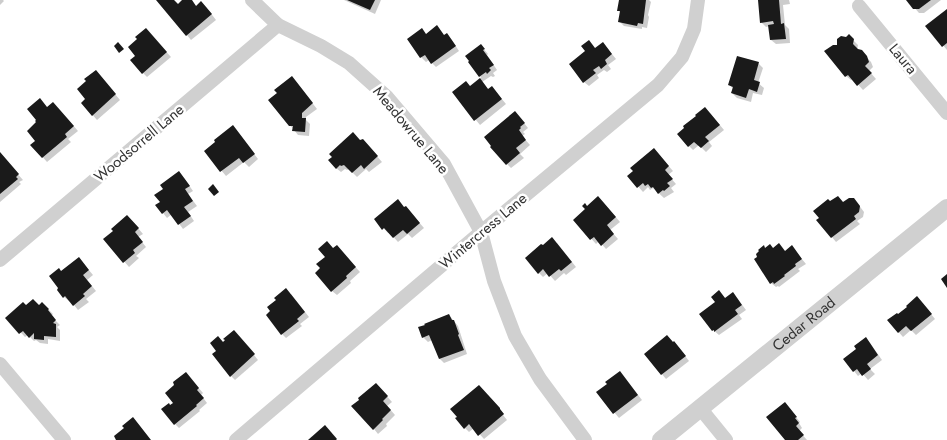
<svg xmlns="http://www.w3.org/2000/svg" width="947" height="440" viewBox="0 0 947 440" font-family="Jost,sans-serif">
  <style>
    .shadow { fill: #0003 }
    .building { fill: #1a1a1a }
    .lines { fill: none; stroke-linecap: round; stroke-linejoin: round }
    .minor { stroke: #d0d0d0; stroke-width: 14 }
    .tertiary { stroke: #d0d0d0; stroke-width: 18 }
    .labels { text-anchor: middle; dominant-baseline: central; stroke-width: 5; stroke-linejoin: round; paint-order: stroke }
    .street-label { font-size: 15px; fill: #333; stroke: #fff }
  </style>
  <rect width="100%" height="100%" fill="#fff"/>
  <g class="shadow">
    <path d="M0 0H3L4 1 0 5Z"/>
    <path d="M158 0H174L178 5 184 0H191L197 7H206L216 20 191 40Z"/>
    <path d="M344 0H381L375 14Z"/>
    <path d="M620 0H649L651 2 648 15 649 17 647 28 642 27V29L624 26 619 21 621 13 618 10Z"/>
    <path d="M759 0H789L790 4 783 5 785 25 789 29 790 43 776 44 771 40 770 26 766 27 761 22Z"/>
    <path d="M908 0H941L924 13H919Z"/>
    <path d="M947 10V50L927 26Z"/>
    <path d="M150 34 171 57 147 77 143 73Z"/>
    <path d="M426 35 444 36 451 39 459 51 436 67 429 60 426 62 421 57 409 39Z"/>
    <path d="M849 36 858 45 857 50 861 51 871 62 873 67 869 71 876 79 863 90 853 79 851 80 846 76 838 46Z"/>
    <path d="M481 46 488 54 487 55 497 70 493 73 495 76 493 77 491 76 482 82 489 90 496 92 506 104 480 125 454 93 470 87 481 78 480 76Z"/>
    <path d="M607 48 616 59 608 65 611 69 607 72 604 70 597 75 599 78 589 86 584 82 596 49Z"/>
    <path d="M758 63 763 68 758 83 764 88 762 95 753 93 751 102 737 98 732 93 733 89 730 85Z"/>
    <path d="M100 76 120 100 97 120 82 103 87 99Z"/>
    <path d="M296 82 317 109 306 117V120L310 124 309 136 298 135 290 125Z"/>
    <path d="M48 108H58L78 131 68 139 71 142 47 162 32 145 37 141 38 123Z"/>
    <path d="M710 113 724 130 709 142 712 146 706 152 699 145 693 150 689 146Z"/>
    <path d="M520 118 528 128 523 132 525 134 522 136 530 145 520 154 524 158 511 168 507 164Z"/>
    <path d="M237 132 258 159 249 167 244 162 226 176 205 151Z"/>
    <path d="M360 141 367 145 382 162 369 172 366 169 357 177 349 169 347 170 345 169 341 172 336 168Z"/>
    <path d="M0 154 23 180 19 182 21 184 0 202Z"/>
    <path d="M659 155 673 171 668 175 676 184 671 188 674 192 664 198 653 188 650 190 648 187 643 192 629 176Z"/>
    <path d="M184 178 193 191 188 194 197 206 188 212 194 221 183 229 172 214 167 218 163 213 161 203Z"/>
    <path d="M603 202 620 222 610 230 618 239 606 249 599 241 596 244 575 220 587 207Z"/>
    <path d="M831 203 858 204 864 212 863 217 857 221 860 224 836 242 818 220Z"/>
    <path d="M405 208 410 212 424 228 412 238 408 234 398 242 389 232 388 233 375 219Z"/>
    <path d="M132 221 143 234 138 237 146 247 136 256 139 258 129 267 105 239Z"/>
    <path d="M557 243 576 267 566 275 564 273 555 281 548 273 543 277 539 273Z"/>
    <path d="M792 247 806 264 798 269 800 271 779 287 778 286 776 287 771 283 765 249H773L785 252Z"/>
    <path d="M333 249 341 251 360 272 350 281 351 283 337 295 332 291 321 268Z"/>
    <path d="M83 263 93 275 87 280 96 291 86 299 89 302 78 310 70 300 69 301 64 297 61 273Z"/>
    <path d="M719 292 726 299 737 298 746 310 739 315 742 319 719 335 713 330 716 302Z"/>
    <path d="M291 294 309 317 300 324 302 326 286 338 282 334Z"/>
    <path d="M42 303 53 314 51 316 60 325 57 327 60 330V341L48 339V344L40 343 36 340 34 341 28 335 25 337 7 318 26 307 39 306Z"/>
    <path d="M922 303 935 319 916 335 911 330 903 337 889 321Z"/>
    <path d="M449 315 458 326 467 354 444 363 440 359 432 340 428 342 423 337 426 326Z"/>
    <path d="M239 336 258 360 235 380 231 376 218 351 223 343Z"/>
    <path d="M866 339 870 343 882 360 870 369 875 374 868 380 862 373 858 376 854 371 858 349Z"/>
    <path d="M673 343 679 348 689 361 666 379 645 354Z"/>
    <path d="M624 377 642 400 619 418 598 393 609 384Z"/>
    <path d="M190 378 203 393 201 395 207 403 199 410 200 411 179 428 175 424 170 406 175 403 176 385Z"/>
    <path d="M376 384 392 402 387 406 395 415 386 424 387 426 378 434 374 429Z"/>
    <path d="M479 387 494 402 504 414 503 415 507 420 484 439 474 428 469 432 465 428Z"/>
    <path d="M789 408 800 422 799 423 802 428 799 431 807 440H786Z"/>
  </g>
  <g class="building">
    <path d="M156 0H174L178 4 182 0H192L196 6 201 1 212 14 186 36Z"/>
    <path d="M347 0H375L370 10Z"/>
    <path d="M619 0H646L643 24 638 23 637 26 618 22 620 11H617Z"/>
    <path d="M758 0H779L781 24 784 23 786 39 770 40 768 25 774 24 773 21 760 23Z"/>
    <path d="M906 0H931L919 9H913Z"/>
    <path d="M947 9V43L942 47 925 26Z"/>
    <path d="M437 25 444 35 447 33 456 46 431 64 425 55 420 58 407 39 422 28 426 34Z"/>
    <path d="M146 28 167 52 142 74 130 60 135 56 128 47 137 39 135 37Z"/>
    <path d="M849 34 854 39 853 44 858 49 862 50 867 56 869 62 865 66 872 73 857 86 848 75 845 77 824 51 833 45H837V39L841 36 846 37Z"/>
    <path d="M589 40 595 48 603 42 612 54 605 60 607 64 601 69 599 66 593 70 596 73 583 83 569 64 585 51 581 46Z"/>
    <path d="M118 42 124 49 119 53 114 46Z"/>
    <path d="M481 44 485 49 483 50 494 65 489 68 491 70 487 74 486 72 479 77 468 62 469 61 465 56Z"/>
    <path d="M737 56 759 62 754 80 760 82 757 92 749 89 746 98 731 93 733 87 728 85Z"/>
    <path d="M96 70 116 94 92 116 81 103 85 99 77 89 86 81 84 79Z"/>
    <path d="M292 76 313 103 302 113V118H306L305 132 292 131 293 126H289L268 100 277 93 274 90Z"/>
    <path d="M480 78 488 89 492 86 502 99 474 121 452 92 466 81 470 86Z"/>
    <path d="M40 98 47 107 53 102 74 126 65 134 67 137 42 158 30 145 35 141 27 131 36 122 35 121 36 120 27 109Z"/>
    <path d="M705 107 720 125 705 137 709 141 701 148 694 142 688 147 677 134 684 128 683 126 696 116 695 115Z"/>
    <path d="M515 111 525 123 520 127 521 128 519 130 526 140 516 148 520 153 506 165 490 147 491 146 484 137Z"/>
    <path d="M233 125 255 154 243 163 239 158 220 172 204 151 215 142 214 140Z"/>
    <path d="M353 132 360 140 363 139 378 156 364 169 361 165 352 173 344 165 341 166 340 165 336 169 328 160 332 157 329 154Z"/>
    <path d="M654 148 669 166 665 170 673 179 667 183 670 186 664 191 663 190 658 194 653 187 651 188 648 184 645 186 643 183 637 188 627 176 633 171 630 168Z"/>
    <path d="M0 152 19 174 16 177 18 179 0 194Z"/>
    <path d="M179 171 190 186 185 189 193 201 184 207 191 216 178 225 167 210 162 214 155 205 160 202 154 195 163 189 160 185Z"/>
    <path d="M213 184 219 192 214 196 208 189Z"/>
    <path d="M598 196 616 217 607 225 614 234 601 246 594 237 590 240 573 220 585 209 582 206 585 203 587 206Z"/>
    <path d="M838 196 843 202 849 198H854L860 206 859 212 854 216 856 219 831 238 816 220 819 218 813 211 828 199 830 201Z"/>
    <path d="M398 199 404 207 406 206 420 223 407 234 403 230 393 238 384 228 382 230 374 219Z"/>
    <path d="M127 215 139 228 135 232 143 242 133 250 135 253 123 263 103 239 113 231 111 229Z"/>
    <path d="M552 237 572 262 561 271 559 269 549 277 543 269 538 274 525 258 541 244 543 245Z"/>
    <path d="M327 241 333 248 337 245 356 267 346 276 347 278 331 292 315 273 320 268 316 264 325 257 318 249Z"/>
    <path d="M779 243 785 251 792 245 802 259 795 264 796 266 784 275 785 276 774 284 773 282 770 284 754 259 757 257 756 254 759 251 758 250 764 245 765 248 770 244 773 248Z"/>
    <path d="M79 257 89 270 83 275 92 286 83 294 85 296 73 306 65 296 63 298 57 290 58 288 49 276 59 268 61 271Z"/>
    <path d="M947 274V288L941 279Z"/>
    <path d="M286 288 305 312 297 319 299 321 281 335 266 315 270 311 267 307 276 300 274 298Z"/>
    <path d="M719 290 725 298 733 292 742 305 735 310 738 314 714 332V330L712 331 699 314 715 302 711 297Z"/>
    <path d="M917 296 932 314 911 331 906 326 898 333 887 320 897 313 898 314 907 307 906 306Z"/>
    <path d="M33 299 39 305 42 302 49 309 48 310 56 320 53 323 56 324V337L44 336V340L34 339V333L29 338 23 331 19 334 5 318 23 302 26 305Z"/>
    <path d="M449 314 452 320H454L459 334 458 335 464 350 439 359 429 335 422 338 418 327 425 325 424 324Z"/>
    <path d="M234 330 255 354 230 377 212 354 216 351 210 343 218 336 223 342 225 340 223 339Z"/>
    <path d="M667 335 673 342 674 341 686 356 661 375 644 354Z"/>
    <path d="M866 337 878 355 867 364 871 369 862 376 857 369 853 372 843 359 856 349 854 346Z"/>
    <path d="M620 371 638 395 613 414 596 392 607 384 605 382Z"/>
    <path d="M186 372 199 388 197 390 204 398 196 405 197 406 174 425 161 409 169 403 170 405 173 403 165 393 174 385 173 382Z"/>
    <path d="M376 383 388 396 383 401 391 410 382 419 383 420 373 430 351 406 359 400 358 398Z"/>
    <path d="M479 385 500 408V409L504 414 478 436 469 424 464 429 455 418 457 417 450 409Z"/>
    <path d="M785 402 797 417 795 418 799 423 796 426 804 435 798 440H785L766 417Z"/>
    <path d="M133 417 151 440H116L114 436 124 428 122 426Z"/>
    <path d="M325 425 337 439 336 440H308Z"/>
  </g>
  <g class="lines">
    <g class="minor">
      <path d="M252 0 278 25 321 46 349 63 387 97 444 164 481 232 494 281 515 336 540 379 585 440"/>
      <path d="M859 6 947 113"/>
      <path d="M0 260 278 25"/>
      <path d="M0 364 64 440"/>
      <path d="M700 408 726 440"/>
      <path d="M236 440 481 232 658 85 682 57 694 29 698 0"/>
    </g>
    <path class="tertiary" id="s1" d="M661 440 947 208"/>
  </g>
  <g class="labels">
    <g class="street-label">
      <text transform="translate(903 59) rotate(50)">Laura</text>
      <text transform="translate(411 130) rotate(50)">Meadowrue Lane</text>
      <text transform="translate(139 143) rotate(-40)">Woodsorrell Lane</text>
      <text transform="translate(483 231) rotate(-40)">Wintercress Lane</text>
      <text stroke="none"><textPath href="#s1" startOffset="184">Cedar Road</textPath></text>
    </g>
  </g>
</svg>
